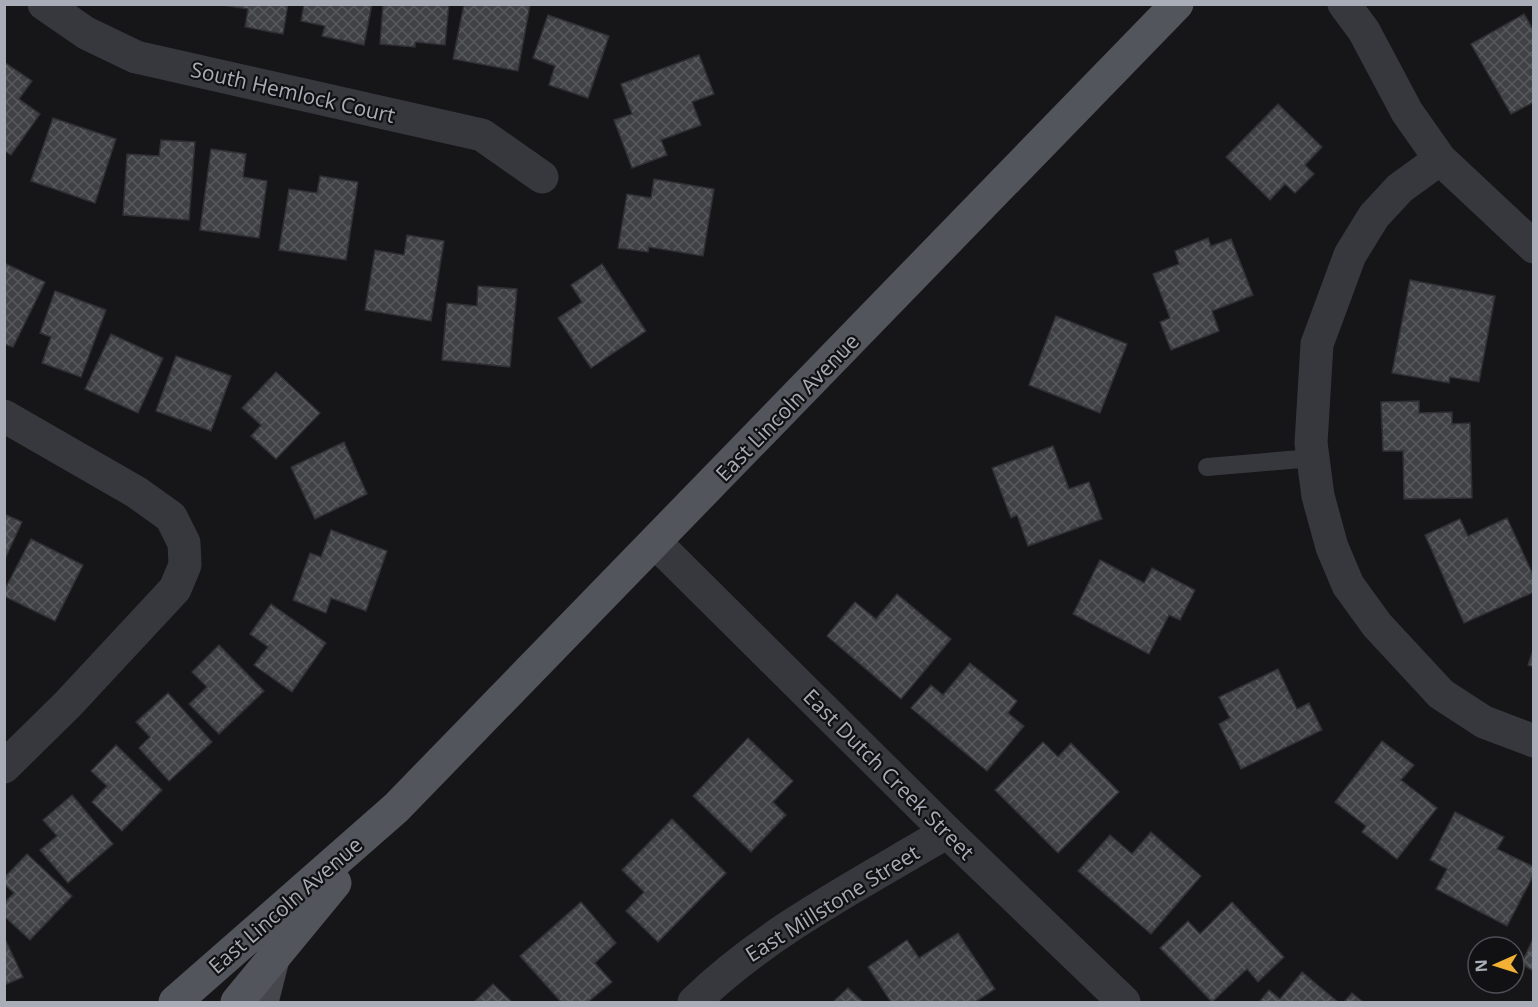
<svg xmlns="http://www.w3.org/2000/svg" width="1538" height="1007" viewBox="0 0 1538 1007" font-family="'Open Sans',sans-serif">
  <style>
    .building { fill: url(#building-cross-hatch); stroke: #303034; stroke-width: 1.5 }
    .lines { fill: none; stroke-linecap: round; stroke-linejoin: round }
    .lane { stroke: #37383d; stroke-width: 18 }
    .street { stroke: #37383d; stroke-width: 33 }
    .secondary { stroke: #45474d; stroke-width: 33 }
    .primary { stroke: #53555c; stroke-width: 33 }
    .labels { text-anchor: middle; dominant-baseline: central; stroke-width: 4.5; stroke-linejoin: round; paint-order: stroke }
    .street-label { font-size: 21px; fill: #a8adb8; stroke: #111113 }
  </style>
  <defs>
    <pattern id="building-cross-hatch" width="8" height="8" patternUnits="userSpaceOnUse" patternTransform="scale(1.5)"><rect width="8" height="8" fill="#404145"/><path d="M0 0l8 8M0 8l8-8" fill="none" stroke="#595a5e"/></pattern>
  </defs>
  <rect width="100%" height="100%" fill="#161618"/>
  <g class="building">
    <path d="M288 4 283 34 245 27 248 9 223 5Z"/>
    <path d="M304 4H372L364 45 322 36 325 26 301 21Z"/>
    <path d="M383 4H449L445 45 415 42V47L380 44Z"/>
    <path d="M464 4 530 5 518 71 453 59Z"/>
    <path d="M1524 14 1534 31V102L1511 114 1471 44Z"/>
    <path d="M548 15 609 36 588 98 549 85 555 66 533 58Z"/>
    <path d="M699 55 714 94 692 102 701 125 661 140 667 155 632 168 614 120 632 114 621 84Z"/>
    <path d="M4 62 32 81 19 99 40 114 11 155 4 150Z"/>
    <path d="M1278 104 1322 147 1305 165 1314 174 1295 193 1285 184 1270 200 1226 157Z"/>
    <path d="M53 118 116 139 95 203 31 181Z"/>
    <path d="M161 140 195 142 189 220 123 215 127 154 159 156Z"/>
    <path d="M211 149 246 154 243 177 267 181 259 238 200 230Z"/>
    <path d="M320 176 358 182 346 260 279 250 289 189 317 193Z"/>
    <path d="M654 179 714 189 703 256 649 247 648 252 618 248 627 194 651 198Z"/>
    <path d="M407 235 444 241 431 321 365 310 375 250 404 255Z"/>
    <path d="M1208 238 1211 246 1231 239 1253 295 1212 311 1219 331 1171 350 1160 322 1170 318 1153 274 1179 264 1175 251Z"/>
    <path d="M4 263 45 282 13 347 4 344Z"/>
    <path d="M602 264 646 331 591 368 558 318 582 302 571 285Z"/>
    <path d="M1410 280 1495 296 1479 382 1450 377 1449 383 1392 373Z"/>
    <path d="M478 286 517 289 510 367 442 360 447 303 477 306Z"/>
    <path d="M55 291 106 310 81 377 42 363 51 337 40 333Z"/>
    <path d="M1056 316 1127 344 1100 413 1029 385Z"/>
    <path d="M111 334 163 358 138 413 85 389Z"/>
    <path d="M176 356 231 376 211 431 156 411Z"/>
    <path d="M276 372 320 413 276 459 251 436 261 425 242 408Z"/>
    <path d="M1419 401V413L1452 412V424L1470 423 1472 498 1404 499 1403 451H1383L1381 402Z"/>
    <path d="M344 442 367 494 315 519 291 467Z"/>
    <path d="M1053 446 1069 489 1089 482 1102 519 1028 546 1017 515 1011 518 992 468Z"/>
    <path d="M4 514 22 522 4 561Z"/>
    <path d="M1507 518 1534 577V592L1464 623 1425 535 1460 519 1468 536Z"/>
    <path d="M331 530 387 551 366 611 331 598 326 613 293 600 310 553 321 557Z"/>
    <path d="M31 539 83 565 55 621 4 596V591Z"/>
    <path d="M1100 560 1144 583 1152 568 1195 590 1180 620 1169 615 1149 654 1073 614Z"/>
    <path d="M897 594 951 639 901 699 827 636 855 602 876 619Z"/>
    <path d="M271 604 326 643 292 692 254 665 268 647 250 634Z"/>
    <path d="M219 645 264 691 219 734 189 704 207 687 192 672Z"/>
    <path d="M1534 647V667L1528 665Z"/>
    <path d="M970 663 1017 701 1008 713 1024 726 987 771 911 708 931 685 943 695Z"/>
    <path d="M1278 669 1297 709 1309 703 1322 730 1241 769 1219 724 1230 718 1219 697Z"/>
    <path d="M168 693 212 742 169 781 139 748 150 737 136 722Z"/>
    <path d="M748 738 793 781 773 802 786 815 751 852 693 796Z"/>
    <path d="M1382 741 1414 765 1401 780 1437 808 1397 859 1362 832 1366 826 1335 802Z"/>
    <path d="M1043 742 1058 757 1071 743 1119 792 1058 853 995 790Z"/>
    <path d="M116 745 162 790 122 831 92 802 107 786 91 771Z"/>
    <path d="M72 795 113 844 68 883 40 850 57 836 43 820Z"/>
    <path d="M1455 812 1504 837 1497 849 1534 867V874L1507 926 1436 889 1447 869 1430 860Z"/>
    <path d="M672 819 726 873 658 942 626 911 644 892 622 870Z"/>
    <path d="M1151 832 1201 876 1151 934 1078 871 1110 835 1132 854Z"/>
    <path d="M27 854 72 896 30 940 4 916V903L14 893 4 884V878Z"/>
    <path d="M581 902 616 943 595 963 612 982 588 1002H561L520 956Z"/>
    <path d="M1232 902 1284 957 1258 982 1247 969 1212 1002 1160 948 1188 921 1200 934Z"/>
    <path d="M958 933 995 989 975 1002H891L868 967 907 940 919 958Z"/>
    <path d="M4 937 23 977 4 985Z"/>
    <path d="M1534 937V971L1521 964Z"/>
    <path d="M1302 972 1338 1002H1259L1269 990 1280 999Z"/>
    <path d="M493 984 512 1002H474Z"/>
    <path d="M848 988 863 1002H833Z"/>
    <path d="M1352 993 1363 1002H1344Z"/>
  </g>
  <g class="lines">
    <path class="lane" d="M1207 467 1313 458"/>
    <g class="street">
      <path d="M44 4 86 33 136 57 482 135 542 177"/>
      <path d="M1344 4 1364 31 1407 112 1440 159 1534 247"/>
      <path d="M1440 159 1400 188 1374 216 1350 255 1317 344 1311 443 1318 496 1332 547 1348 585 1377 625 1441 694 1484 722 1534 741"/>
      <path d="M4 416 136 492 171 517 184 543 185 565 175 589 68 704 4 767"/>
      <path d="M655 542 947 832 1124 1002"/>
      <path d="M694 1002C767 931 860 884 947 832"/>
    </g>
    <path class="secondary" d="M262 1002 273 959"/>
    <g class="primary">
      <path d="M175 1002 396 808 1177 4"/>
      <path d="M237 1002 335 883"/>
    </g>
  </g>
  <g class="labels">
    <g class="street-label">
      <text transform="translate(293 92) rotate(13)">South Hemlock Court</text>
      <text transform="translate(787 407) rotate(-46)">East Lincoln Avenue</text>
      <text transform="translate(889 774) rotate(45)">East Dutch Creek Street</text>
      <text transform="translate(832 903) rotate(-32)">East Millstone Street</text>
      <text transform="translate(285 905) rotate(-41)">East Lincoln Avenue</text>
    </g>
  </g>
  <rect width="1538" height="1007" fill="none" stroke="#a8adb8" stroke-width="12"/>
  <g transform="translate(1496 965) rotate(267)"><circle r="28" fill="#111113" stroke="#4d4f55" stroke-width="1.5"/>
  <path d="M0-4.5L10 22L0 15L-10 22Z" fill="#f2b134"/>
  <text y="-9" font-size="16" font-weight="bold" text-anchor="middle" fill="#a8adb8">N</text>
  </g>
</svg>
